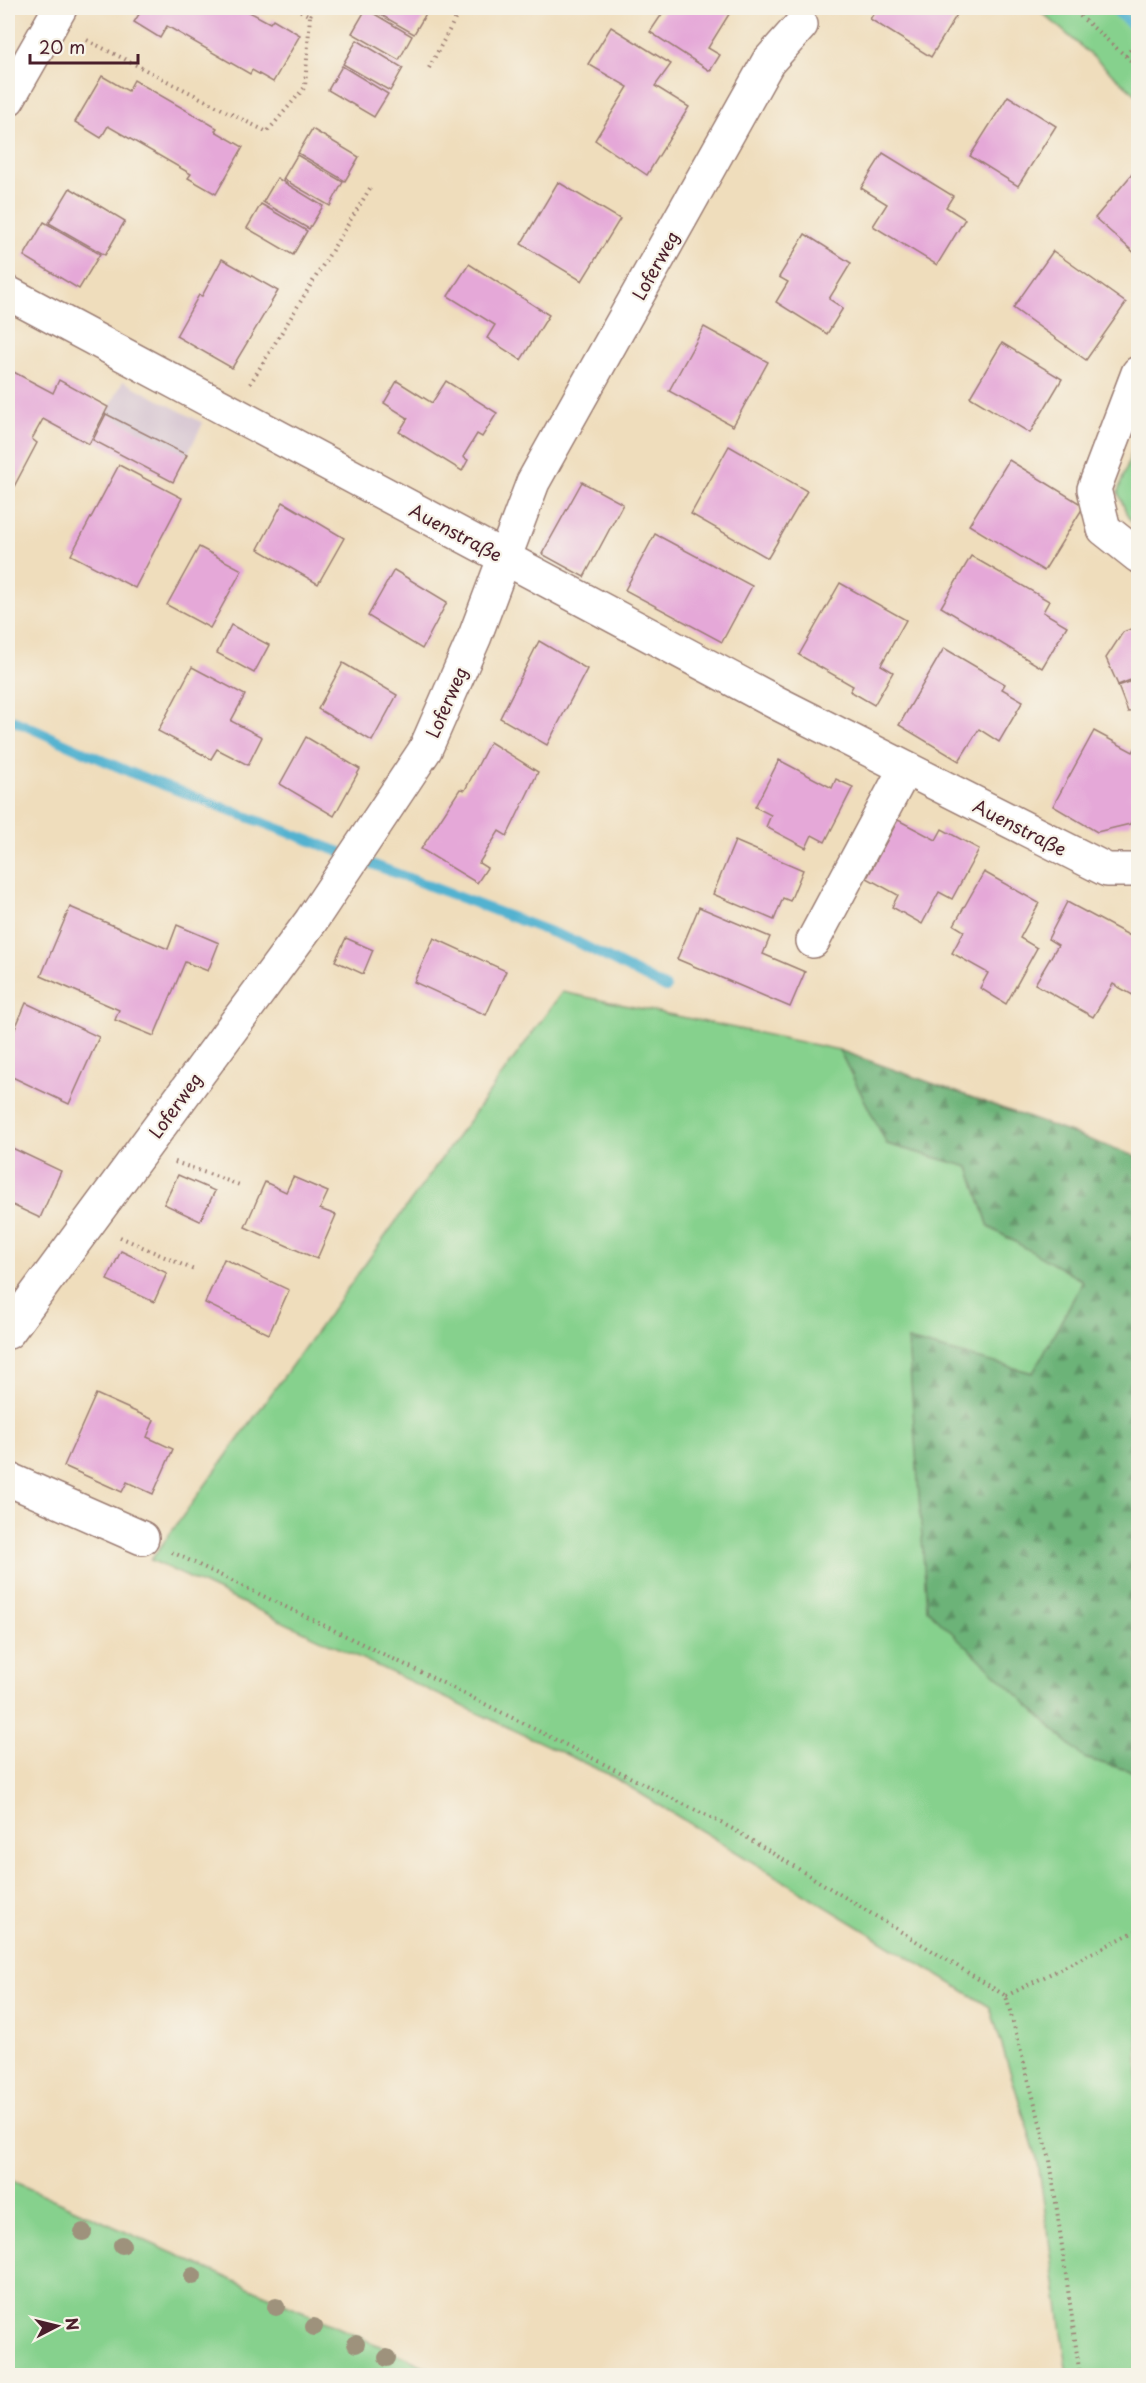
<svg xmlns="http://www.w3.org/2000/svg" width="1146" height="2383" viewBox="0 0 1146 2383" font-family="'Playpen Sans',sans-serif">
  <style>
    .industrial { fill: #d0bdce }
    .green { fill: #86d18d; stroke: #68785c; stroke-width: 1.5 }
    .forest { fill: url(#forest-firs); stroke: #5b6952; stroke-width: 1.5 }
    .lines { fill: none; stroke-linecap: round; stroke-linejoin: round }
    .stream { stroke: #52b2d0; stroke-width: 10 }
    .building { fill: #e5a8d8 }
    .street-casing { stroke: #9c7e74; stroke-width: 36 }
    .secondary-casing { stroke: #9c7e74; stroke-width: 36 }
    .path { stroke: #9c7e74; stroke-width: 4; stroke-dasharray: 1.5 4.5; stroke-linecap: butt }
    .street { stroke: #fff; stroke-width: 33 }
    .secondary { stroke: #fff; stroke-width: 33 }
    .tree { fill: #9e927c }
    .labels { text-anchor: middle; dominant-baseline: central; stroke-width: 4.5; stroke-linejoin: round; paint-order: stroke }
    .street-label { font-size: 18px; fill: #4a1f2b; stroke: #f7f3e8 }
  </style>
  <defs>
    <pattern id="forest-firs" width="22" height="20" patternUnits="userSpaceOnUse" patternTransform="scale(1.5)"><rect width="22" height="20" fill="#6cb378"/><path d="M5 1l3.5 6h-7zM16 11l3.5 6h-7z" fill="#5b9163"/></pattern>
  </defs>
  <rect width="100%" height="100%" fill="#f7f3e8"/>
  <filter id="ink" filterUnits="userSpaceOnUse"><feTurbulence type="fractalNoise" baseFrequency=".0167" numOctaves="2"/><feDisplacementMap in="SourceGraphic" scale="12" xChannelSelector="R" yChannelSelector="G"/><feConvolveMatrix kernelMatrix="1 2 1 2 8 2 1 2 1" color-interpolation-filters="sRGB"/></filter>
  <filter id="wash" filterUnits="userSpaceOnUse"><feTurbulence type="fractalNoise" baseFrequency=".008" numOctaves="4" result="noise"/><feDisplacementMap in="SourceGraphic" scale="24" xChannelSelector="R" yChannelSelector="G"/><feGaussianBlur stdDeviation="1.35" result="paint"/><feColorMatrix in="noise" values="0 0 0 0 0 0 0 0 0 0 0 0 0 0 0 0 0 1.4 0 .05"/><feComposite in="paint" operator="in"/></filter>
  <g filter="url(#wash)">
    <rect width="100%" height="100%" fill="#efddbc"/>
    <path class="industrial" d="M123 381 203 423 187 455 106 414Z"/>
    <g class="green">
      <path d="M1037 8H1138V96Z"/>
      <path d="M1138 433V529L1128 517 1118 492Z"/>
      <path d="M562 992 839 1050 887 1144 969 1167 989 1227 1083 1281 1033 1373 908 1340 1084 1758 1138 1773V2375H1068L1038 2162 990 2007 610 1775 151 1560Z"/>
      <path d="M8 2179 444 2375H8Z"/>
    </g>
    <path class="forest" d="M839 1050 1138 1157V1773L1084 1758 927 1609 908 1340 1033 1373 1083 1281 989 1227 969 1167 887 1144Z"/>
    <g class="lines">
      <g class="stream">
        <path d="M1113 8 1138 30"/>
        <path d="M8 718 132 773 577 942 666 988"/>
      </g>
    </g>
    <g id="blocks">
      <g class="building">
        <path d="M143 8H242L270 23 273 19 300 35 273 82 252 70 250 74 167 26 160 38 134 22Z"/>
        <path d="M369 8H423L428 10 414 34Z"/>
        <path d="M666 8H725L731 11 708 48 720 55 710 71 650 32Z"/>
        <path d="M877 8H961L931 57 870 19Z"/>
        <path d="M366 9 412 36 399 60 352 33Z"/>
        <path d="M611 27 671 64 655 86 689 107 647 175 595 140 628 87 588 64Z"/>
        <path d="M357 40 403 68 390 91 343 64Z"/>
        <path d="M342 66 388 94 374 117 328 90Z"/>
        <path d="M102 76 128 91 134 80 217 128 215 131 243 147 216 194 188 178 191 174 108 126 101 138 75 122Z"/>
        <path d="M1008 96 1056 126 1018 186 970 156Z"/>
        <path d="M312 129 359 157 345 181 298 153Z"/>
        <path d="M883 153 953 196 946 207 965 219 937 265 873 226 887 204 861 188Z"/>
        <path d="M297 155 343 182 330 206 283 179Z"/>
        <path d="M1138 167V256L1095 218Z"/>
        <path d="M277 178 323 206 309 229 263 202Z"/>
        <path d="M558 182 620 219 582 281 521 244Z"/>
        <path d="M70 188 125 221 105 255 49 223Z"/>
        <path d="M261 204 307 231 293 255 247 228Z"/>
        <path d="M44 222 100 254 79 289 24 256Z"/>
        <path d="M805 234 851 263 829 299 843 308 827 334 776 302 788 282 779 277Z"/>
        <path d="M1053 251 1126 303 1086 360 1013 308Z"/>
        <path d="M222 259 278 291 232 368 176 336 199 295 202 296Z"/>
        <path d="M469 264 549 315 521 360 487 338 495 325 448 296Z"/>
        <path d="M704 327 768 362 733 426 669 391Z"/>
        <path d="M1002 343 1062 379 1030 433 970 397Z"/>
        <path d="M8 369 53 393 59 380 108 407 89 444 43 419 32 439 37 443 8 498Z"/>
        <path d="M397 381 432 403 446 381 497 413 482 437 477 434 463 457 468 460 462 471 399 432 408 418 384 403Z"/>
        <path d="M106 414 187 455 173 482 93 440Z"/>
        <path d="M729 446 807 491 768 558 691 514Z"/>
        <path d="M1009 460 1084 506 1044 571 969 525Z"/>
        <path d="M119 465 182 498 135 588 71 555Z"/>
        <path d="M582 482 623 504 584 577 542 554Z"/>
        <path d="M283 502 344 538 318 584 258 549Z"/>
        <path d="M655 534 752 586 722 642 625 590Z"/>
        <path d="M199 547 242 570 210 628 167 605Z"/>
        <path d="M971 556 1049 601 1043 612 1067 626 1042 668 941 607Z"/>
        <path d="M394 570 447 602 422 649 368 616Z"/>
        <path d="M840 583 906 620 881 665 893 672 874 705 850 691 853 686 799 655Z"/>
        <path d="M231 625 269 645 254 673 217 653Z"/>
        <path d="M1138 626V677L1118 685 1106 658 1123 632Z"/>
        <path d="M539 641 587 669 547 745 500 718Z"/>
        <path d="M944 648 1005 684 1002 689 1023 701 999 742 979 729 959 761 899 725Z"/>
        <path d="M343 663 397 695 372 741 318 709Z"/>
        <path d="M192 667 245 695 231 721 262 737 248 765 217 749 211 759 158 731Z"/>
        <path d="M1138 679V711L1128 712 1118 686Z"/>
        <path d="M1094 731 1133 752 1138 743V809L1130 824 1097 832 1053 806Z"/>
        <path d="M306 737 360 769 334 816 280 784Z"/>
        <path d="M490 742 538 772 507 836 499 831 479 863 487 868 477 883 421 849 460 789 465 790Z"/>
        <path d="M779 760 832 788 836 779 853 787 825 842 812 835 806 848 766 827 771 815 755 807Z"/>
        <path d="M898 820 936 840 942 829 979 849 952 899 939 892 922 924 892 907 898 895 867 878Z"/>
        <path d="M735 841 803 870 790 901 783 898 774 920 713 894Z"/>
        <path d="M984 872 1039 903 1020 938 1037 948 1006 1004 980 988 988 973 952 953 964 931 954 925Z"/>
        <path d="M1067 902 1138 940V998L1113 984 1093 1017 1035 984 1058 945 1048 939Z"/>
        <path d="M70 907 168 949 177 925 219 943 208 971 185 962 154 1036 115 1020 119 1010 41 976Z"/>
        <path d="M699 907 770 937 763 954 805 972 790 1007 677 959Z"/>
        <path d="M346 938 373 950 363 974 335 961Z"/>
        <path d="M434 938 506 971 486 1015 414 982Z"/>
        <path d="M26 1003 99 1037 69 1104 8 1075V1045Z"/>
        <path d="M8 1146 61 1171 40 1218 8 1203Z"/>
        <path d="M178 1175 215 1191 200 1221 164 1204Z"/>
        <path d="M293 1177 328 1192 320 1209 336 1215 317 1259 245 1227 265 1182 286 1192Z"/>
        <path d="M121 1251 167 1273 154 1302 107 1280Z"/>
        <path d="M224 1259 289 1290 269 1334 205 1303Z"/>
        <path d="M96 1394 154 1420 147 1437 173 1449 153 1494 127 1482 122 1492 64 1466Z"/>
      </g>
    </g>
  </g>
  <g filter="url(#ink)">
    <use href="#blocks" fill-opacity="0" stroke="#9c7e74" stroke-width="1.5"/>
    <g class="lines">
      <g class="street-casing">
        <g id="street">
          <path d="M8 293 777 703 1107 870H1138"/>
          <path d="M1138 373 1094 489 1104 529 1138 556"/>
          <path d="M813 941 905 769"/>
          <path d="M8 1332 311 921 425 750 475 636 533 482 768 62 801 25"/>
          <path d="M8 1479 142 1538"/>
        </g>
      </g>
      <g class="secondary-casing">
        <path id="secondary" d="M8 99 60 8"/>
      </g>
      <g class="path">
        <path d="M295 8 310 16 313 8"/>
        <path d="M1071 8 1138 67"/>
        <path d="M87 40 267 132 305 87 310 16"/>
        <path d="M1126 56 1138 40"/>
        <path d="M429 68 461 8"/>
        <path d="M250 384 372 185"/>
        <path d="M175 1162 240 1185"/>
        <path d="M120 1237 194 1270"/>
        <path d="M172 1552 439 1681 733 1829 1006 1996 1050 2160 1080 2376"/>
        <path d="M1006 1996 1138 1930"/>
      </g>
      <use href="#street" class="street"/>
      <use href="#secondary" class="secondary"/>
    </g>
    <g class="tree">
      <circle cx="83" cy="2232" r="9"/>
      <circle cx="122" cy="2245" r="9"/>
      <circle cx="193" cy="2276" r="9"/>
      <circle cx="276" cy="2307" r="9"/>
      <circle cx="314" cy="2327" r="9"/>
      <circle cx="356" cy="2344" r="9"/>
      <circle cx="387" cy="2358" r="9"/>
    </g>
  </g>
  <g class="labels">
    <g class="street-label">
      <text transform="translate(655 265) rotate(-61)">Loferweg</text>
      <text transform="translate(456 532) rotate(28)">Auenstraße</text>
      <text transform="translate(446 702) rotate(-66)">Loferweg</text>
      <text transform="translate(1020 827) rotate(27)">Auenstraße</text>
      <text transform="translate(175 1105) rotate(-54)">Loferweg</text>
    </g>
  </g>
  <rect width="1146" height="2383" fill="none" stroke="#f7f3e8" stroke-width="30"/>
  <g transform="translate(57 2326) rotate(83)" stroke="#f7f3e8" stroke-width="4.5" paint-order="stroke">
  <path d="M0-4.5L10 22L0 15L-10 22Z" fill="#4a1f2b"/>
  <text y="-9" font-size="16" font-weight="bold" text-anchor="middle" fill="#4a1f2b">N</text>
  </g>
  <path d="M30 54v9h108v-9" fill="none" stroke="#4a1f2b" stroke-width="3"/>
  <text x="39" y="54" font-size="18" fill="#4a1f2b" stroke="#f7f3e8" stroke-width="4.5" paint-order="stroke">20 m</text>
</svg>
